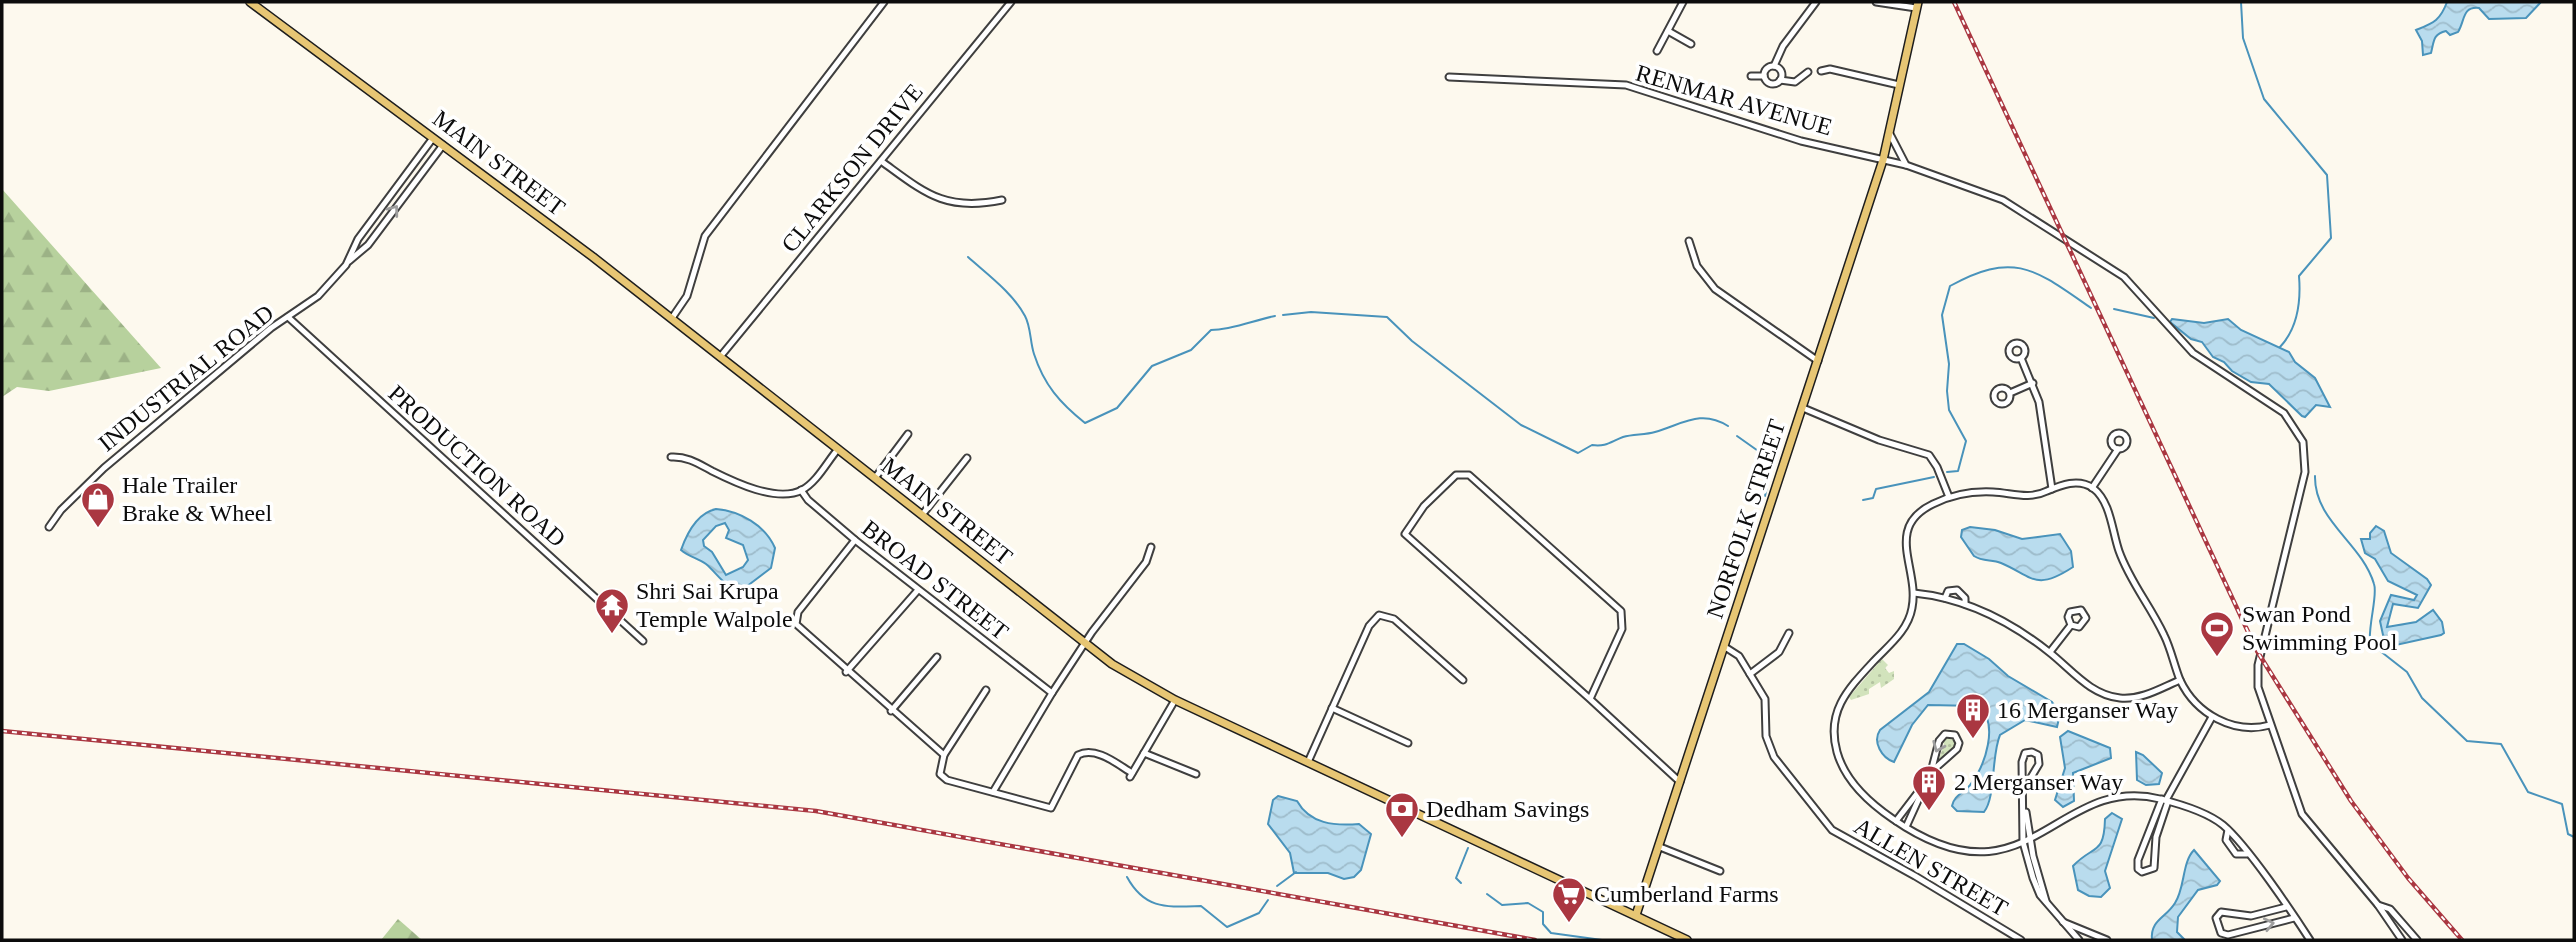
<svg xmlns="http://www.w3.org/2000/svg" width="2576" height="942" viewBox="0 0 2576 942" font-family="Georgia,serif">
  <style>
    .green { fill: url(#green-dots) }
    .forest { fill: url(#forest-firs) }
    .water { fill: url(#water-waves); stroke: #4993bb; stroke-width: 2; fill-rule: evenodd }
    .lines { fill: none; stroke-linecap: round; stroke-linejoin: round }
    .stream { stroke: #4993bb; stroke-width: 2 }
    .minor-casing { stroke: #3f3f3f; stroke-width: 9 }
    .major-casing { stroke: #1d1d1d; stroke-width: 10 }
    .minor { stroke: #fff; stroke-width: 5 }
    .major { stroke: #e7c674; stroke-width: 7 }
    .rail-casing { stroke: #aa3741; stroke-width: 4.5 }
    .rail { stroke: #fff; stroke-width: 2; stroke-dasharray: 5; stroke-linecap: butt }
    .oneway { stroke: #9e9e9e }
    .labels { text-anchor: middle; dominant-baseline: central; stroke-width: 7; stroke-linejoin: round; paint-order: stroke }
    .street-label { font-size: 24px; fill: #0c0c0c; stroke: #fff }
    .poi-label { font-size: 24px; fill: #0c0c0c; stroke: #fff; text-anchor: start }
  </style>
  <defs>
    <pattern id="green-dots" width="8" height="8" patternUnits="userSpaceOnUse" patternTransform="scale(1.75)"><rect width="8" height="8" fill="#d2e3bc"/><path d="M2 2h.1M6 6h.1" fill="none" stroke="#b3c2a0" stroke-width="1.8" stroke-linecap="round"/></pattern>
    <pattern id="forest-firs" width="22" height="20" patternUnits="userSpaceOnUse" patternTransform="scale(1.75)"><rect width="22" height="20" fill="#b7d19d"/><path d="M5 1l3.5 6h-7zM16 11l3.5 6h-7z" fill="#9cb286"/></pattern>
    <pattern id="water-waves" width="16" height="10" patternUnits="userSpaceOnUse" patternTransform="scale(1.75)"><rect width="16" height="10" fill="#b9dcee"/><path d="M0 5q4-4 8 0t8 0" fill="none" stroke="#9ebccb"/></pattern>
  </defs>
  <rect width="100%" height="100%" fill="#fdf9ee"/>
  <g class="green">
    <path d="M1882 659 1888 665 1885 668 1889 673 1894 671V679L1881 688 1880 682 1869 689V694L1851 700 1849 697Z"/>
    <path d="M1947 736 1955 737V748L1934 769 1935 760 1938 762 1944 744 1942 741Z"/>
  </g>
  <g class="forest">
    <path d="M2 189 161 368 49 391 17 387 2 397Z"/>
    <path d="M398 919 422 940H381Z"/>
  </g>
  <g class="water">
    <path d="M2447 2H2541L2526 18 2489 19 2479 8C2462 6 2465 21 2458 32L2450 35 2446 31C2433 34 2434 41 2431 53L2423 55 2422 41 2416 30C2433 23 2440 21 2447 2Z"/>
    <path d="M2172 319 2204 323 2228 319 2241 330 2289 352 2295 362 2315 378 2330 407 2316 405 2305 417 2302 416 2269 384 2251 382 2232 371 2224 362 2213 357 2202 342 2191 339 2170 322Z"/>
    <path d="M716 509C740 511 765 525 775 548L771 568 742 590C723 587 719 575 706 564 698 558 689 557 681 550 687 533 697 513 716 509ZM725 523 729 530 726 538 743 545 748 560 743 567 726 575 712 552 704 546 703 540 716 526Z"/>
    <path d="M2376 526 2384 531 2391 553 2427 579 2431 585 2418 608 2393 604 2387 627 2416 622 2433 610 2442 622 2444 633 2441 635 2396 645 2383 635 2380 621 2391 595 2414 600 2417 595 2388 581 2375 559 2365 553 2361 539H2370V533Z"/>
    <path d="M1970 527 1995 530 2022 539 2060 534 2071 551 2073 567C2035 592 2032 576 2001 563 1992 559 1983 562 1974 556L1961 537 1962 530Z"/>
    <path d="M1957 644H1964L1989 659 2008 676 2052 702 2060 714 2057 727 2025 720 2000 735C1991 756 1996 797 1984 812L1957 811 1952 806C1954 795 1964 793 1970 785 1985 766 2000 723 1978 706L1928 705 1912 725 1894 762C1882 758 1872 742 1880 730L1929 692Z"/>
    <path d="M2068 731 2110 748 2111 758 2073 773 2074 801 2063 807 2055 800 2065 768 2060 737Z"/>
    <path d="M2136 752 2143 755 2162 773 2159 784 2146 785 2137 780Z"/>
    <path d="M1278 796 1297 801C1310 824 1334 826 1359 824L1371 834 1361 870 1354 877 1344 879 1328 873H1294L1290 853 1268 824 1273 800Z"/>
    <path d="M2112 813 2122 819 2105 871 2110 888 2101 897 2089 896 2078 890 2073 866C2094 844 2104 856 2105 819Z"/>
    <path d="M2194 850 2220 881 2217 885 2198 890 2178 917 2177 932 2185 940H2152C2150 920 2166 918 2175 903 2185 888 2182 862 2194 850Z"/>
  </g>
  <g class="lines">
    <g class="stream">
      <path d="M2241 2 2243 38 2264 99 2327 175 2331 238 2299 276C2301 301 2298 328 2280 347"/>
      <path d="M968 257C987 274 1013 293 1025 316 1031 327 1030 342 1034 354 1044 385 1060 403 1085 423L1117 408 1152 366 1191 350 1211 330C1233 330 1254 320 1275 316"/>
      <path d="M2114 309 2154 318"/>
      <path d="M1283 315 1311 312 1387 317 1412 341 1521 425 1578 453 1592 445C1606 447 1610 442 1623 437 1633 434 1645 435 1655 432 1683 424 1701 409 1728 426"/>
      <path d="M1737 436 1761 453 1771 467 1765 496"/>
      <path d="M1947 472 1958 471 1966 441 1949 410 1947 391 1949 364 1942 315 1950 286C2015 250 2036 270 2091 308"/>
      <path d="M2315 476C2314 521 2362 543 2374 584 2378 595 2368 625 2370 643L2407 672 2422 698 2467 741 2501 744 2528 792 2562 804 2568 834 2574 837"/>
      <path d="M1863 500 1873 498 1876 489 1934 477"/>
      <path d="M1127 877C1145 910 1167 907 1201 906L1227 927 1259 913 1268 900"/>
      <path d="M1461 883 1456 878 1468 848"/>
      <path d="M1277 886 1296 872"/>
      <path d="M1487 894 1502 905 1528 903 1543 912V924L1551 933 1602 940"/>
    </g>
    <g class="minor-casing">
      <g id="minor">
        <path d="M1876 2 1916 8"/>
        <path d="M1668 31 1691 44"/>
        <path d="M1657 51 1683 2"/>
        <path d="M1774 66 1783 46 1816 2"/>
        <circle cx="1773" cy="75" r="9"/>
        <path d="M1821 71 1830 69 1899 85"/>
        <path d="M1751 76H1764"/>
        <path d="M1449 77 1626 85 1801 141 1906 165 2003 200 2124 277 2193 353 2284 413 2303 442 2305 472 2258 665V687L2302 814 2378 905 2402 940"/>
        <path d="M1780 80 1795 82 1808 72"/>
        <path d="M1890 134 1906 165"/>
        <path d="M881 161C924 192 944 212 1002 200"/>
        <path d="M1689 241 1697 266 1715 289 1818 361"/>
        <path d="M349 261 368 245 443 145"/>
        <path d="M288 317 643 641"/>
        <path d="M672 318 687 296 705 236 884 2"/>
        <circle cx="2017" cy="351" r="8"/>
        <path d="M720 357 1011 2"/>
        <path d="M2021 358 2039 402 2052 489"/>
        <circle cx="2002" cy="396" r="8"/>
        <path d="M2010 393 2033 383"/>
        <path d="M1803 408 1879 440 1929 455 1937 467 1949 497"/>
        <circle cx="2119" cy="441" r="8"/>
        <path d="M671 457C687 456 699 464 712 471 734 482 777 503 802 490 817 482 827 462 838 449"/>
        <path d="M875 478 908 434"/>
        <path d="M2092 488 2118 449"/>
        <path d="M801 490 808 500 855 540 1052 693"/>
        <path d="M922 515 967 458"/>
        <path d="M49 527 61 510 104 468 271 328 318 296 346 265 358 239 433 138"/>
        <path d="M855 540 798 612 796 624 944 755"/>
        <path d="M1914 593C1964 598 2010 621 2049 652 2071 669 2090 695 2120 698 2142 700 2161 688 2180 680"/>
        <path d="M1945 598 1948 591 1957 590 1965 598V604"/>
        <path d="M1725 647 1739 656 1765 699 1766 736 1774 757 1832 830 1915 876 2021 940"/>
        <path d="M2050 652 2071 625 2079 627 2086 618 2081 610 2070 612 2068 617 2071 625"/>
        <path d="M846 672 918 590"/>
        <path d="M1750 674 1779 652 1789 633"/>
        <path d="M986 690 944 755 940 774 947 780 1051 808 1078 755C1096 746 1117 764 1132 773"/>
        <path d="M1590 699 1405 534 1424 506 1456 475H1469L1621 611 1622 629 1590 699 1680 782"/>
        <path d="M1332 708 1408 743"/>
        <path d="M891 711 937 657"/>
        <path d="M2270 725C2234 735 2196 714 2180 680 2174 665 2171 649 2164 635 2150 605 2130 582 2119 551 2112 531 2111 502 2093 488 2078 478 2061 485 2047 491 2029 500 2012 493 1993 492 1973 491 1951 495 1933 504 1883 528 1920 569 1912 608 1908 631 1888 646 1873 662 1847 690 1826 712 1837 752 1845 781 1868 802 1893 819 2029 913 2055 773 2160 799 2180 804 2207 812 2223 825 2247 845 2292 912 2310 940"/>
        <path d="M1144 753 1196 774"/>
        <path d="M1308 762 1369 626 1379 615 1394 619 1463 680"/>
        <path d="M1130 777 1175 700"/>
        <path d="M2024 789 2039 764 2038 755 2032 752 2025 753 2022 762 2023 842 2033 878 2040 895 2079 940"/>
        <path d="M993 792 1052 693 1092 632 1146 562 1151 547"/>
        <path d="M2162 799 2138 860V869L2142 872 2154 868 2156 837 2168 801"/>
        <path d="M2166 800 2212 717"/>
        <path d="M2026 812 2033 856 2046 901"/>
        <path d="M1896 821 1922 787"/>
        <path d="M1906 827 1931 772 1939 741 1945 734 1955 735 1959 743 1957 749 1931 772"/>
        <path d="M2228 830 2226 840 2236 854H2247"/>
        <path d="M1660 847 1720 871"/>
        <path d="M2378 905 2390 909 2417 940"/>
        <path d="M2286 907 2251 916 2221 912 2216 918 2221 933 2228 935 2294 918"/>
        <path d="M2063 922 2107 940"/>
      </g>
    </g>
    <g class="major-casing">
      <g id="major">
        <path d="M250 2 593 257 1112 664 1175 700 1687 940"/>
        <path d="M1636 915 1883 160 1918 2"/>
      </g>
    </g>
    <use href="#minor" class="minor"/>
    <use href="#major" class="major"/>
    <g class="rail-casing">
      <g id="rail">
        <path d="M1954 2 2257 651 2351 801 2408 878 2462 940"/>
        <path d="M2 731 816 811 1535 940"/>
      </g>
    </g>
    <use href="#rail" class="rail"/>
  </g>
  <defs><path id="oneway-chevron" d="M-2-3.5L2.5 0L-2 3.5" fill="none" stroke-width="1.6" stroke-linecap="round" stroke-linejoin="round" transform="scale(1.75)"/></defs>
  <g class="oneway">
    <use href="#oneway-chevron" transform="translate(394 210) rotate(-53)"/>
    <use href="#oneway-chevron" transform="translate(1938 747) rotate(113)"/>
    <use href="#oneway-chevron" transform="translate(2269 924) rotate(-12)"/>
  </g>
  <defs>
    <g id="shop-pin" transform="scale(1.75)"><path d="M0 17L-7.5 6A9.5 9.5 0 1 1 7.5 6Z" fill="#aa3741" stroke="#fff"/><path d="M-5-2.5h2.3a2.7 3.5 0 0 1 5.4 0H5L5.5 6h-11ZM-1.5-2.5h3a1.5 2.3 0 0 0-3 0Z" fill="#fff"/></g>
    <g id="temple-pin" transform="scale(1.75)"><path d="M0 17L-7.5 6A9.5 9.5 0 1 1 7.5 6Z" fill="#aa3741" stroke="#fff"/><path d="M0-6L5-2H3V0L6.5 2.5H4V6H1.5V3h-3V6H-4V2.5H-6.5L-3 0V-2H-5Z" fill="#fff"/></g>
    <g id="stadium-pin" transform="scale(1.75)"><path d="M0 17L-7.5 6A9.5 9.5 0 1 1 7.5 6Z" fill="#aa3741" stroke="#fff"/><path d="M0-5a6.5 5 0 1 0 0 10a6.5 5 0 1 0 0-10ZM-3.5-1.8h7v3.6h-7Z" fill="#fff"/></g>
    <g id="building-pin" transform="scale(1.75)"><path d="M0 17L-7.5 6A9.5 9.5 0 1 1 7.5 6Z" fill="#aa3741" stroke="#fff"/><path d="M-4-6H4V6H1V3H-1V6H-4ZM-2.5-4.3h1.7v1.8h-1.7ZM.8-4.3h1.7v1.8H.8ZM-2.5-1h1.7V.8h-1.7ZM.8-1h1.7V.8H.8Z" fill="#fff"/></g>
    <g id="bank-pin" transform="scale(1.75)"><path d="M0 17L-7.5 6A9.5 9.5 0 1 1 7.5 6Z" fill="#aa3741" stroke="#fff"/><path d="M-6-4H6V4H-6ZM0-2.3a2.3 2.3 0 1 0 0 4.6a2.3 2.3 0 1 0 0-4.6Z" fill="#fff"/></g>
    <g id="supermarket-pin" transform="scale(1.75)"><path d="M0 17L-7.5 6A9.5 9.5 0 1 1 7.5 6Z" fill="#aa3741" stroke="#fff"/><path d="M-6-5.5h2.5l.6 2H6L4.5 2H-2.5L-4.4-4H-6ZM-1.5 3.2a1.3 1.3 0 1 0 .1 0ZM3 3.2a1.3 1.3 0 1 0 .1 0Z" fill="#fff"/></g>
  </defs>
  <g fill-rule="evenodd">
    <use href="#shop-pin" x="98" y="499"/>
    <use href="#temple-pin" x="612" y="605"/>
    <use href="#stadium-pin" x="2217" y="628"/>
    <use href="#building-pin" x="1973" y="710"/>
    <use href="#building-pin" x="1929" y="782"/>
    <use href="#bank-pin" x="1402" y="809"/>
    <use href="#supermarket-pin" x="1569" y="894"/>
  </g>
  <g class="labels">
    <g class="street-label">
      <text transform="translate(1734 100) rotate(16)">RENMAR AVENUE</text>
      <text transform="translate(499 163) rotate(37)">MAIN STREET</text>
      <text transform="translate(852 168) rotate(-51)">CLARKSON DRIVE</text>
      <text transform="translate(186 378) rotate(-39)">INDUSTRIAL ROAD</text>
      <text transform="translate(477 466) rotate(42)">PRODUCTION ROAD</text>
      <text transform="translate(947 511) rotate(38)">MAIN STREET</text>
      <text transform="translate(1746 519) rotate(-72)">NORFOLK STREET</text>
      <text transform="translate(935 580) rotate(38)">BROAD STREET</text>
      <text transform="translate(1931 867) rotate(30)">ALLEN STREET</text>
    </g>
    <g class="poi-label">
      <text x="122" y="485">Hale Trailer<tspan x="122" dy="28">Brake &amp; Wheel</tspan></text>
      <text x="636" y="591">Shri Sai Krupa<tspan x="636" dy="28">Temple Walpole</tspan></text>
      <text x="2242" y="614">Swan Pond<tspan x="2242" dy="28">Swimming Pool</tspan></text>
      <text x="1997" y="710">16 Merganser Way</text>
      <text x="1954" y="782">2 Merganser Way</text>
      <text x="1426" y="809">Dedham Savings</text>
      <text x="1594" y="894">Cumberland Farms</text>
    </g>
  </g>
  <rect width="2576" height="942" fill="none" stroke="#0c0c0c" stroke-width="7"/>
</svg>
